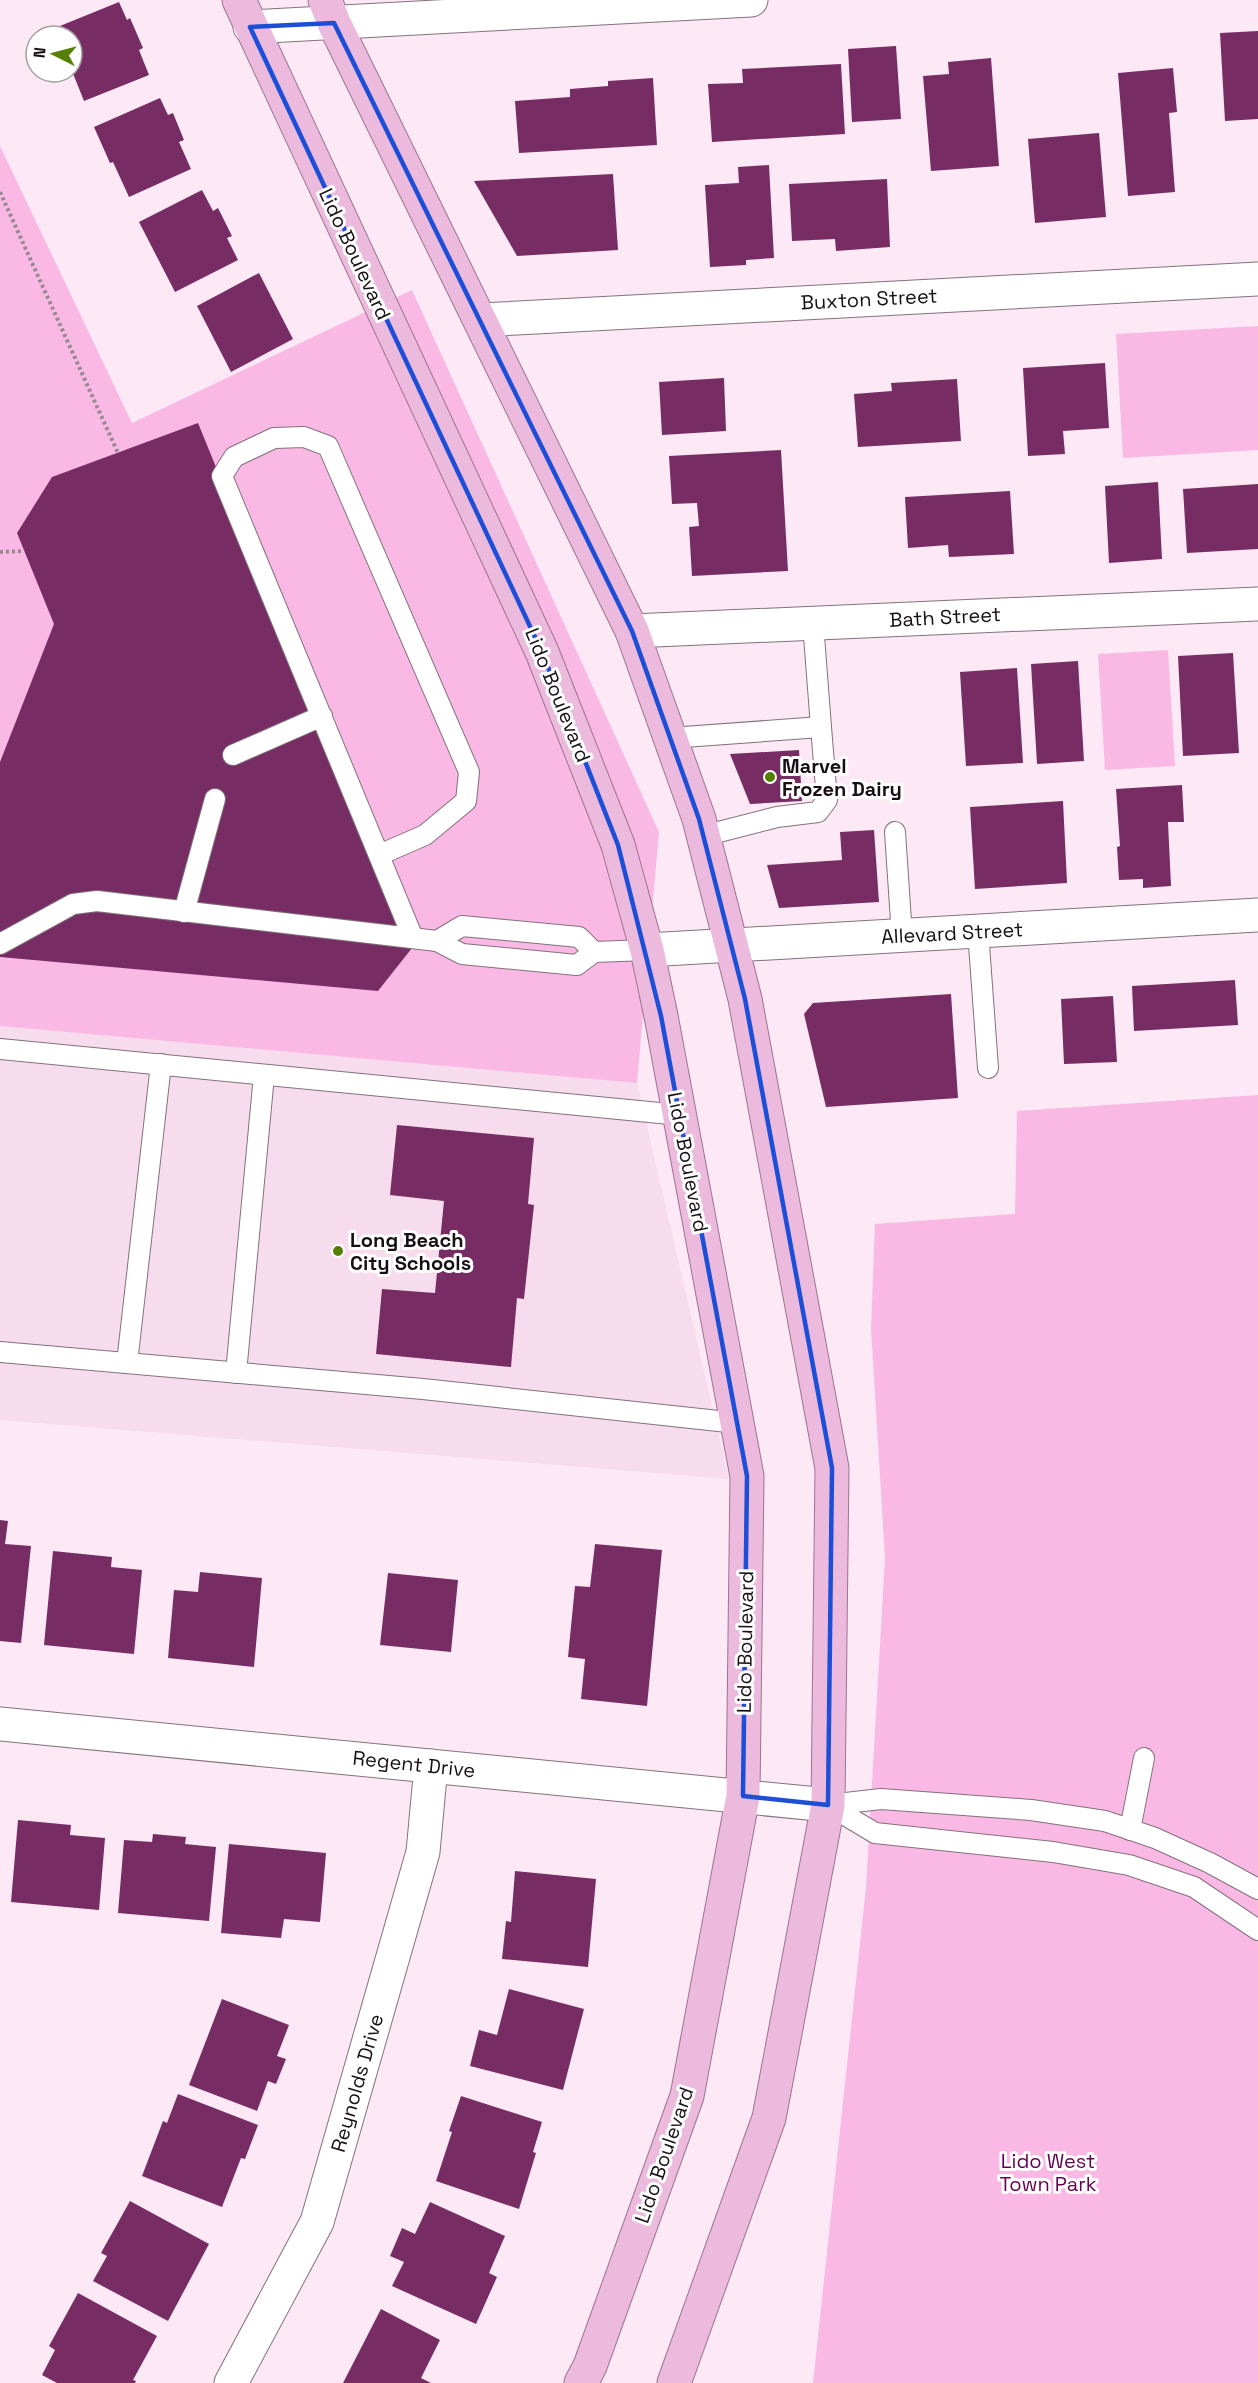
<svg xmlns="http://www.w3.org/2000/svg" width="1258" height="2383" viewBox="0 0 1258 2383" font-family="'Space Grotesk',sans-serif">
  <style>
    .built { fill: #f6dced }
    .green { fill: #f9b9e4 }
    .building { fill: #772d63 }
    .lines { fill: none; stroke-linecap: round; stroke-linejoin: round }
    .service-casing { stroke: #83717d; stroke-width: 22 }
    .minor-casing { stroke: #83717d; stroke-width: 35 }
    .trunk-casing { stroke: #9e7390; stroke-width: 35 }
    .path { stroke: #978891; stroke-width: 4; stroke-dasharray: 3 3; stroke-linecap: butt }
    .service { stroke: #fff; stroke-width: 20 }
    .minor { stroke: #fff; stroke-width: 33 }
    .trunk { stroke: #ecbadc; stroke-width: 33 }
    .marked { fill: none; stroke: #1d4ed8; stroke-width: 4.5; stroke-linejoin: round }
    .poi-dot { fill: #557f03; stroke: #fff; stroke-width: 2 }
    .labels { text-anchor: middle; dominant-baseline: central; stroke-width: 6; stroke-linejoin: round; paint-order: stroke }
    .street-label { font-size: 20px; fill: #160f13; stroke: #fff }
    .poi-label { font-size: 20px; font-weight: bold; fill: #160f13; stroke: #fff; text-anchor: start }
    .park-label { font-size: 20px; fill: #660052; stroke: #fff }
  </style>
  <rect width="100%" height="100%" fill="#fde9f6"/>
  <path class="built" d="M0 1026 637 1083 729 1479 0 1420Z"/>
  <g class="green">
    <path d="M0 146 132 423 412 290 659 832 637 1083 0 1026Z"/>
    <path d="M1258 326V450L1123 458 1116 334Z"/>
    <path d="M1168 650 1175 766 1105 770 1098 654Z"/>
    <path d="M1258 1095V2383H813L866 1887 885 1558 871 1329 875 1224 1015 1214 1017 1111Z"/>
  </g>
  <g class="building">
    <path d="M119 2 127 20 130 18 143 48 139 50 149 75 84 101 72 71V36H58L55 28Z"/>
    <path d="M1258 31V119L1225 121 1220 33Z"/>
    <path d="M896 46 901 119 852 122 848 49Z"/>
    <path d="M991 58 999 166 931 171 923 76 949 74 948 62Z"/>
    <path d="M841 64 845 134 712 142 708 84 743 83 742 69Z"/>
    <path d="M1173 68 1177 112 1169 113 1175 192 1128 196 1118 73Z"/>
    <path d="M653 78 657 145 519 153 515 101 570 97V89L608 86V81Z"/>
    <path d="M160 98 168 115 173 113 184 140 179 142 191 169 129 197 113 162 110 163 94 127Z"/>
    <path d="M1099 133 1106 217 1035 223 1028 139Z"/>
    <path d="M769 165 774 258 746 260V265L710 267 705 185 739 183 738 167Z"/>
    <path d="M613 174 618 250 517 256 474 181Z"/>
    <path d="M887 179 890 247 836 251 835 239 792 241 789 184Z"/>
    <path d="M202 190 213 211 218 208 232 236 227 238 238 260 175 292 139 222Z"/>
    <path d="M259 273 293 339 231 372 197 306Z"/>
    <path d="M1105 363 1109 428 1063 431 1065 454 1028 456 1023 368Z"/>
    <path d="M724 378 726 431 662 435 659 382Z"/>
    <path d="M957 379 961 441 858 447 854 394 892 391 891 383Z"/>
    <path d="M198 423 412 948 378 991 0 957V762L54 624 17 533 52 477Z"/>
    <path d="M781 450 788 571 692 576 689 527 699 526 697 503 672 504 669 456Z"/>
    <path d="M1158 482 1162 559 1109 563 1105 486Z"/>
    <path d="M1258 484V549L1187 553 1183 489Z"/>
    <path d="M1010 491 1014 554 949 557 948 545 908 548 905 497Z"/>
    <path d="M1233 653 1239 753 1183 756 1178 656Z"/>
    <path d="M1078 661 1084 761 1037 764 1031 664Z"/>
    <path d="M1017 668 1023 763 966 766 960 672Z"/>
    <path d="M799 750 802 801 750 804 730 754Z"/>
    <path d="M1182 785 1184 822H1168L1171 886 1143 888V879L1119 880 1117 847 1120 846 1116 789Z"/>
    <path d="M1063 801 1067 883 975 889 970 807Z"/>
    <path d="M874 830 879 902 779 908 767 865 842 860 840 832Z"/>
    <path d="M1235 980 1238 1025 1134 1031 1132 986Z"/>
    <path d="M951 994 958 1098 826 1107 804 1014 813 1003Z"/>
    <path d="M1113 996 1117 1062 1064 1064 1061 999Z"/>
    <path d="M397 1125 534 1138 528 1204 534 1205 524 1299 517 1298 511 1367 376 1354 382 1289 435 1293 444 1201 390 1195Z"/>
    <path d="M0 1520 8 1521 5 1544 31 1546 21 1643 0 1641Z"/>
    <path d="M595 1544 662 1550 647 1706 581 1699 585 1659 568 1657 575 1586 590 1587Z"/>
    <path d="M53 1551 112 1557 111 1567 142 1570 134 1654 44 1645Z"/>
    <path d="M200 1572 262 1578 254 1667 168 1658 174 1590 198 1592Z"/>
    <path d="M388 1573 458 1580 451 1652 380 1645Z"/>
    <path d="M18 1820 71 1825 70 1835 105 1838 99 1910 11 1902Z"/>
    <path d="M153 1834 186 1837 185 1844 216 1847 209 1921 118 1913 124 1840 152 1842Z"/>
    <path d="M229 1844 326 1853 320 1922 284 1919 281 1938 221 1933Z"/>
    <path d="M515 1871 596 1879 588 1967 502 1959 506 1921 511 1922Z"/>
    <path d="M509 1989 584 2009 563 2090 470 2066 479 2030 497 2035Z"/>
    <path d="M222 1999 289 2025 277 2056 286 2059 276 2084 268 2081 257 2111 189 2085Z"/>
    <path d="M178 2094 258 2125 245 2159 241 2158 222 2207 142 2176 163 2121 167 2123Z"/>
    <path d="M461 2096 542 2122 533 2152 536 2153 519 2209 436 2181 452 2132 449 2131Z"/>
    <path d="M130 2201 209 2244 168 2321 93 2281 107 2256 101 2253Z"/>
    <path d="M430 2202 505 2236 489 2273 497 2277 476 2324 392 2286 404 2262 390 2256 402 2228 415 2234Z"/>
    <path d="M78 2293 157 2336 133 2380 136 2381 135 2383H57L42 2375 55 2350 49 2346Z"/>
    <path d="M381 2309 440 2340 421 2378 431 2383H343Z"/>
  </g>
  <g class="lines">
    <g class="service-casing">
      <g id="service">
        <path d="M813 623 821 727"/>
        <path d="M670 738 821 727 827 800 818 812 777 817 703 836"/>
        <path d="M233 755 322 716"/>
        <path d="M895 832 902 936"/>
        <path d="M379 855 425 835 466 801 469 772 328 446 304 437 274 438 234 457 222 476 413 938"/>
        <path d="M184 912 215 799"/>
        <path d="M978 931 988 1068"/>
        <path d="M0 944 73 904 97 901 437 941"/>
        <path d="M594 952 579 937 462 926 437 941 462 954 577 965 594 952 647 950"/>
        <path d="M0 1049 680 1115"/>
        <path d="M0 1352 423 1389 737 1423"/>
        <path d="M127 1363 161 1064"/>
        <path d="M236 1373 264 1075"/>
        <path d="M828 1805 875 1833 1053 1852 1129 1865 1194 1887 1258 1930"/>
        <path d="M828 1805 881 1799 1031 1810 1105 1821 1155 1838 1210 1863 1258 1889"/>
        <path d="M1130 1830 1144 1758"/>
      </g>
    </g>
    <g class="minor-casing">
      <g id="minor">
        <path d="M250 27 751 0"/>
        <path d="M480 320 1258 279"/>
        <path d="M632 631 1258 604"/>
        <path d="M647 950 1258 915"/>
        <path d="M0 1724 828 1805"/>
        <path d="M231 2383 317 2222 423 1852 431 1766"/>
      </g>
    </g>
    <g class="trunk-casing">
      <g id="trunk">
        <path d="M239 0 542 652 618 845 647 950 661 1016 747 1476 743 1796 687 2096 590 2366 581 2383"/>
        <path d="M325 0 334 23 632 631 699 819 745 999 832 1468 828 1805 769 2118 674 2383"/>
      </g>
    </g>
    <g class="path">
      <path d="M0 192 118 453"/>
      <path d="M0 552 24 551"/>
    </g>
    <use href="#service" class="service"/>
    <use href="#minor" class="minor"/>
    <use href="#trunk" class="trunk"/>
  </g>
  <path class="marked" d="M334 23 632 631 699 819 745 999 832 1468 828 1805 743 1796 747 1476 661 1016 618 845 542 652 250 27Z"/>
  <g class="poi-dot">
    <circle cx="770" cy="777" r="6"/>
    <circle cx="338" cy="1251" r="6"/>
  </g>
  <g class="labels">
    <g class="street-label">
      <text transform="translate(355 254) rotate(65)">Lido Boulevard</text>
      <text transform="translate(869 299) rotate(-3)">Buxton Street</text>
      <text transform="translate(945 617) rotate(-3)">Bath Street</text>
      <text transform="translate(558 695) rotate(68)">Lido Boulevard</text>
      <text transform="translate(952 933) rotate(-3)">Allevard Street</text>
      <text transform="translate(688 1162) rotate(79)">Lido Boulevard</text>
      <text transform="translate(745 1642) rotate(-89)">Lido Boulevard</text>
      <text transform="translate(414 1764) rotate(6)">Regent Drive</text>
      <text transform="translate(357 2083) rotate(-74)">Reynolds Drive</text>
      <text transform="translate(664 2155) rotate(-71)">Lido Boulevard</text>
    </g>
    <g class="poi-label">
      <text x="782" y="766">Marvel<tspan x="782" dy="23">Frozen Dairy</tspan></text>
      <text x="350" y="1240">Long Beach<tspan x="350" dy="23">City Schools</tspan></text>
    </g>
    <g class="park-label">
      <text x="1048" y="2161">Lido West<tspan x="1048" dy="23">Town Park</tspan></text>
    </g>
  </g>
  <g transform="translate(54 54) rotate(276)"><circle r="28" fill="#ffffff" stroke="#a29fa1" stroke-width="1.5"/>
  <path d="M0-4.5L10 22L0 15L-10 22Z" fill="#557f03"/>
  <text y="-9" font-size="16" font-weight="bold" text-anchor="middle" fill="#160f13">N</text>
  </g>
</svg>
